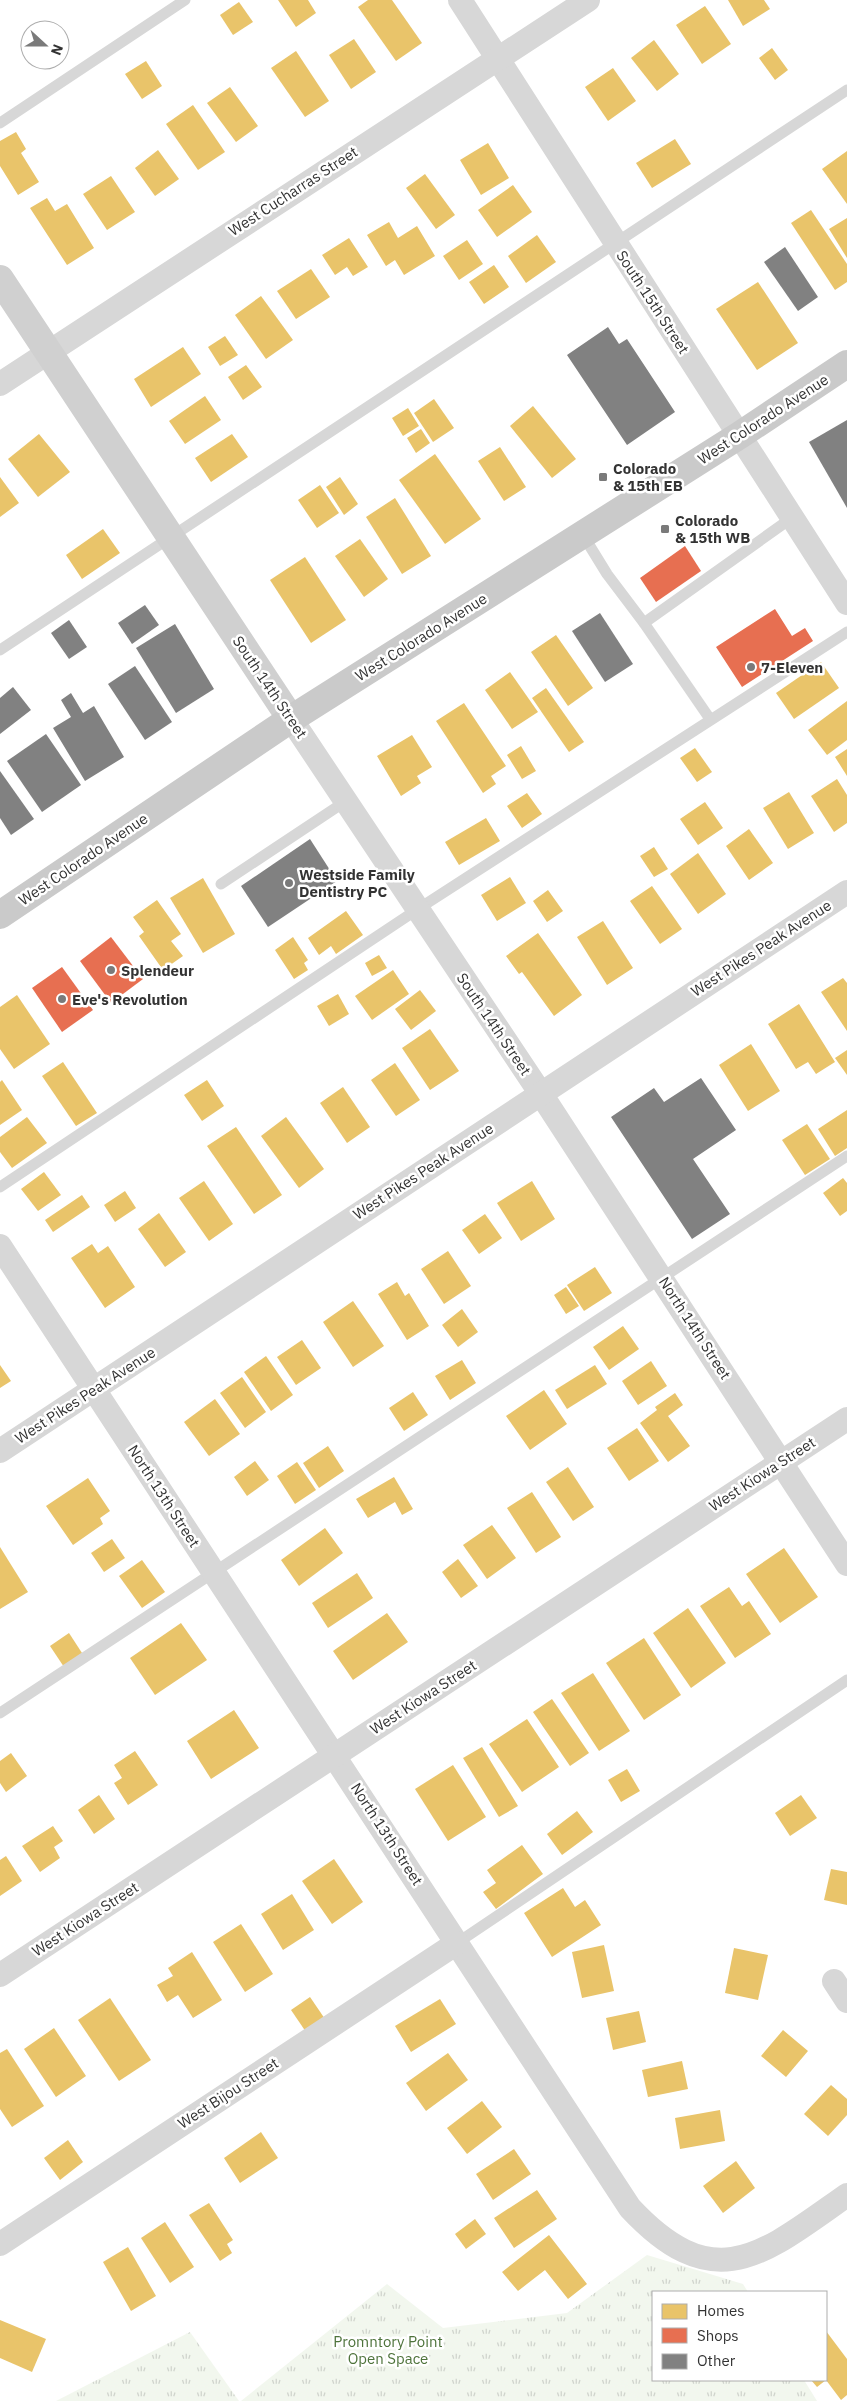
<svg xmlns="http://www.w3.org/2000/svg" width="847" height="2401" viewBox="0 0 847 2401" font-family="'IBM Plex Sans',sans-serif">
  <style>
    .park { fill: url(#park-tufts) }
    .homes { fill: #e9c46a }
    .shops { fill: #e76f51 }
    .building { fill: #818181 }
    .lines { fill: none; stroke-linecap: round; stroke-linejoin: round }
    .lane { stroke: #d7d7d7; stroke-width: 11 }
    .street { stroke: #d7d7d7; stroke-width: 24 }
    .secondary { stroke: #d0d0d0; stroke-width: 28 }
    .primary { stroke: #cacaca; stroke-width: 28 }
    .poi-dot { fill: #7a7a7a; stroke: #fff; stroke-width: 2 }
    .labels { text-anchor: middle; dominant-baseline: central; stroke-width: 5; stroke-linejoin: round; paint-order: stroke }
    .street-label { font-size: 15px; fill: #333; stroke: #fff }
    .poi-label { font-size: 15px; font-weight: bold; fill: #333; stroke: #fff; text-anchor: start }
    .park-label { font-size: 15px; fill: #4e733b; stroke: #fff }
  </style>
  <defs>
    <pattern id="park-tufts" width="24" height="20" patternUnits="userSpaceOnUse" patternTransform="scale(1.25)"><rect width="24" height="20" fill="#f2f7ee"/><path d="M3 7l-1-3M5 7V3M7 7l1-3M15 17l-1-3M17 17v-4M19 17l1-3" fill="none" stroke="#d0d4cd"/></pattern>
  </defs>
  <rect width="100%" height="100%" fill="#fff"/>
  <g class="park">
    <path d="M647 2255 743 2284 748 2292H653V2380H804L817 2401H241L387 2284 443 2328 567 2313Z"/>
    <path d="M190 2332 239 2401H56Z"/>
  </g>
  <g class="homes">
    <path d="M278 0H308L316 13 296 27Z"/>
    <path d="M368 0H392L422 43 396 61 358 7Z"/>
    <path d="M728 0H764L770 9 743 26Z"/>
    <path d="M239 2 253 22 233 35 220 15Z"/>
    <path d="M705 6 731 44 702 64 676 25Z"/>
    <path d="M354 39 376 72 351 89 329 55Z"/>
    <path d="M654 40 679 74 657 91 631 58Z"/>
    <path d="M772 48 788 70 775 80 759 58Z"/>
    <path d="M296 51 329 101 305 117 271 68Z"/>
    <path d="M146 61 162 86 142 99 125 74Z"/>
    <path d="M613 68 636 101 608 121 585 87Z"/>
    <path d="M230 87 258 126 236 142 207 103Z"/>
    <path d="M193 105 225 152 198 170 166 124Z"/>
    <path d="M16 132 26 149 21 153 39 182 18 195 0 166V141Z"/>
    <path d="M675 139 691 164 652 188 636 163Z"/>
    <path d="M488 143 509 178 481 195 460 160Z"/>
    <path d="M158 150 179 179 155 196 135 168Z"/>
    <path d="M847 151V204L822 169Z"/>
    <path d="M425 174 455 215 436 229 406 188Z"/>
    <path d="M111 176 135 212 107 230 83 194Z"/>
    <path d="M513 185 532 212 497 237 478 210Z"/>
    <path d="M47 198 55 211 67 204 94 248 67 265 30 208Z"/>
    <path d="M811 210 847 264V282L835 290 791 223Z"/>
    <path d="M847 218V258L829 229Z"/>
    <path d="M389 222 398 238 417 226 435 256 404 275 395 260 386 266 367 235Z"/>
    <path d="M537 235 556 262 526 283 508 256Z"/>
    <path d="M349 238 368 267 353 276 347 267 335 275 322 255Z"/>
    <path d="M467 240 483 264 459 280 443 256Z"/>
    <path d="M494 265 509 287 484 304 469 282Z"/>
    <path d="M311 269 330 297 296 319 277 291Z"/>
    <path d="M758 282 798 343 757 370 716 309Z"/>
    <path d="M261 296 293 340 266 359 235 315Z"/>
    <path d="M225 336 238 355 220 366 208 347Z"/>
    <path d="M183 347 201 374 151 407 134 379Z"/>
    <path d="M246 365 262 387 243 400 228 377Z"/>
    <path d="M205 396 221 420 185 444 169 421Z"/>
    <path d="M434 399 454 428 433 442 414 413Z"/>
    <path d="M533 406 576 459 552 478 510 426Z"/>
    <path d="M408 408 419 426 403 436 392 418Z"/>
    <path d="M421 429 430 443 416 453 407 438Z"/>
    <path d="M39 434 70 472 38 497 8 459Z"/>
    <path d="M232 434 248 457 211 482 195 458Z"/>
    <path d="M500 447 526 487 504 501 478 461Z"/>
    <path d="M435 454 481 519 445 544 399 480Z"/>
    <path d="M0 477 19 503 0 517Z"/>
    <path d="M340 477 358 504 344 515 326 487Z"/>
    <path d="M320 485 339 513 317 528 298 500Z"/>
    <path d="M395 498 431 556 402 574 366 517Z"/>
    <path d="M103 529 120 553 82 579 66 555Z"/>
    <path d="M360 539 388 579 364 597 335 556Z"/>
    <path d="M305 557 346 620 311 643 270 580Z"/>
    <path d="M556 635 593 688 568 706 531 652Z"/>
    <path d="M821 662 839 688 794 719 776 693Z"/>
    <path d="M510 672 538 712 512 729 485 690Z"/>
    <path d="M546 688 584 742 569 752 532 698Z"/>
    <path d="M847 701V740L827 755 808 730Z"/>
    <path d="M464 703 506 766 491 776 496 784 483 793 436 721Z"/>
    <path d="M412 735 432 767 417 776 421 783 401 796 377 756Z"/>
    <path d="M521 746 536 771 522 779 507 755Z"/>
    <path d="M695 748 712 772 697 782 680 758Z"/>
    <path d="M847 749V776L835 757Z"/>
    <path d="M837 779 847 795V823L834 832 811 796Z"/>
    <path d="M789 792 814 833 788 849 763 808Z"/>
    <path d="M527 793 542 814 522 828 507 806Z"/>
    <path d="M705 802 723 828 698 845 680 819Z"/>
    <path d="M486 818 500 841 459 865 445 842Z"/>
    <path d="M749 829 773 863 749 880 726 846Z"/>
    <path d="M654 847 668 869 654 877 640 856Z"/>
    <path d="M698 853 726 894 698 914 670 874Z"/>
    <path d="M510 877 526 903 497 921 481 895Z"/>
    <path d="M203 878 235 934 203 953 170 898Z"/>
    <path d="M652 886 682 929 660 944 630 901Z"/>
    <path d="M548 890 563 911 547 922 533 901Z"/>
    <path d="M157 900 181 934 171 941 183 956 163 970 139 936 144 932 133 917Z"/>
    <path d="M346 911 363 935 336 954 331 946 319 955 308 938Z"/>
    <path d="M603 921 633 968 607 985 577 937Z"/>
    <path d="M538 933 582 995 554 1016 522 972 519 974 506 956Z"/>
    <path d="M293 937 308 960 304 963 308 970 294 979 275 950Z"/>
    <path d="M379 955 387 968 372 976 365 963Z"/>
    <path d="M393 970 409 994 372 1020 355 996Z"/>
    <path d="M843 978 847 983V1031L821 992Z"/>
    <path d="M420 990 436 1011 411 1030 395 1009Z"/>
    <path d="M338 994 349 1014 329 1026 317 1006Z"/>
    <path d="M17 995 50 1044 14 1069 0 1049V1007Z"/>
    <path d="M799 1004 835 1062 816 1074 808 1062 796 1069 768 1024Z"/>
    <path d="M430 1029 459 1071 430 1090 402 1048Z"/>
    <path d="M751 1044 780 1091 748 1111 719 1065Z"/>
    <path d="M847 1050V1075L835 1058Z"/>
    <path d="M63 1062 97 1113 76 1126 42 1076Z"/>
    <path d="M395 1063 420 1100 396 1116 371 1080Z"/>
    <path d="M2 1080 22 1110 0 1125V1082Z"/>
    <path d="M207 1080 224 1106 202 1121 184 1095Z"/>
    <path d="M343 1087 370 1127 347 1143 320 1103Z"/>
    <path d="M847 1110V1148L835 1156 818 1129Z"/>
    <path d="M27 1117 47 1143 12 1168 0 1152V1137Z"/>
    <path d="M286 1117 324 1169 299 1188 261 1136Z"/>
    <path d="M807 1124 830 1159 805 1175 782 1140Z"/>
    <path d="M236 1127 282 1195 254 1214 207 1146Z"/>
    <path d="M44 1172 61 1195 38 1211 21 1189Z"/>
    <path d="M843 1178 847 1183V1211L840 1216 823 1193Z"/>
    <path d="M204 1181 233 1224 209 1241 179 1198Z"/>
    <path d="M532 1181 555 1219 521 1241 497 1203Z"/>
    <path d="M125 1191 136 1208 115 1222 104 1205Z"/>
    <path d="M82 1195 90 1207 53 1232 45 1220Z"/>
    <path d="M159 1213 186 1252 165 1267 138 1229Z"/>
    <path d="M485 1214 502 1238 479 1254 462 1230Z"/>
    <path d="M92 1244 98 1253 108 1246 135 1287 105 1308 71 1258Z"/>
    <path d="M448 1251 471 1286 444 1304 421 1269Z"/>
    <path d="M595 1267 612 1293 584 1311 567 1285Z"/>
    <path d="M397 1282 405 1296 409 1293 429 1326 407 1340 378 1294Z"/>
    <path d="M566 1287 579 1306 566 1314 554 1295Z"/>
    <path d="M353 1301 384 1346 353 1367 323 1322Z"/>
    <path d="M462 1309 478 1332 458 1347 442 1325Z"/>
    <path d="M623 1326 639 1349 609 1370 593 1347Z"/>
    <path d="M302 1340 321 1368 296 1385 277 1357Z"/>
    <path d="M266 1356 293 1395 271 1411 244 1372Z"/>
    <path d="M462 1360 476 1383 450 1400 435 1376Z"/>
    <path d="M651 1361 667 1386 638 1405 622 1381Z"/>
    <path d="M0 1365 11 1381 0 1388Z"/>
    <path d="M595 1365 607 1384 567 1409 555 1390Z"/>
    <path d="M242 1377 266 1412 245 1428 220 1393Z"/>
    <path d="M544 1390 567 1424 530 1450 506 1416Z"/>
    <path d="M413 1392 428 1415 404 1431 389 1408Z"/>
    <path d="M675 1393 683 1405 668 1416 690 1446 668 1462 640 1423 657 1410 655 1407Z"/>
    <path d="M215 1399 240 1434 209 1456 184 1422Z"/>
    <path d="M637 1428 659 1461 629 1481 607 1448Z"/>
    <path d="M328 1446 344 1471 319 1488 303 1463Z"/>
    <path d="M255 1461 269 1480 247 1496 234 1477Z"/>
    <path d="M297 1462 316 1490 295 1504 277 1476Z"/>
    <path d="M568 1467 594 1507 573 1521 546 1482Z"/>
    <path d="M394 1477 413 1509 402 1515 395 1502 368 1518 356 1499Z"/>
    <path d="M88 1478 110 1511 100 1518 103 1524 73 1545 46 1506Z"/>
    <path d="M532 1492 561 1537 536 1553 507 1508Z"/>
    <path d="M492 1525 516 1558 487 1579 463 1545Z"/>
    <path d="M325 1528 343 1553 299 1586 281 1560Z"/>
    <path d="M112 1539 125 1558 104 1572 91 1553Z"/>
    <path d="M0 1547 28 1592 0 1609Z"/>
    <path d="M784 1548 818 1597 780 1623 746 1574Z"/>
    <path d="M458 1559 478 1586 461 1598 442 1572Z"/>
    <path d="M142 1560 165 1592 142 1608 119 1576Z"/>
    <path d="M357 1573 373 1598 328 1628 312 1603Z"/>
    <path d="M729 1587 742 1606 749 1601 771 1634 735 1658 700 1606Z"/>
    <path d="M688 1608 726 1663 691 1688 653 1633Z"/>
    <path d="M387 1613 408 1642 353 1680 333 1651Z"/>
    <path d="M181 1623 207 1660 155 1695 130 1658Z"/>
    <path d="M69 1633 82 1653 64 1667 50 1646Z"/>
    <path d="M644 1638 681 1695 644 1720 606 1663Z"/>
    <path d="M593 1673 630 1731 599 1751 561 1693Z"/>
    <path d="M552 1699 589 1753 570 1766 533 1712Z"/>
    <path d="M234 1710 259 1748 211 1779 187 1741Z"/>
    <path d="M527 1719 559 1767 522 1792 489 1744Z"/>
    <path d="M482 1747 518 1806 499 1817 463 1758Z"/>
    <path d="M135 1751 158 1785 128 1805 114 1783 122 1778 114 1765Z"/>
    <path d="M11 1753 27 1776 6 1792 0 1783V1761Z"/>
    <path d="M453 1765 486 1817 448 1841 415 1789Z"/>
    <path d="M627 1769 640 1791 621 1802 608 1780Z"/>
    <path d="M99 1795 115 1819 94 1834 78 1810Z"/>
    <path d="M801 1795 817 1818 790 1836 775 1813Z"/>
    <path d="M577 1811 593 1832 562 1855 547 1834Z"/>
    <path d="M53 1826 63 1841 54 1847 60 1858 40 1872 22 1846Z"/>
    <path d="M522 1845 543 1874 496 1909 483 1892 496 1883 487 1870Z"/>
    <path d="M6 1856 22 1881 0 1896V1860Z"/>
    <path d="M334 1859 363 1902 332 1924 302 1881Z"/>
    <path d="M831 1869 847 1872V1905L824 1900Z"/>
    <path d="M563 1888 575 1907 585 1900 601 1925 552 1957 524 1913Z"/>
    <path d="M292 1894 314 1930 283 1950 261 1914Z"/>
    <path d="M241 1924 273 1974 245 1992 213 1942Z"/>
    <path d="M604 1945 614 1991 582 1998 572 1952Z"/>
    <path d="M734 1948 768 1955 758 2000 725 1993Z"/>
    <path d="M192 1952 222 2000 193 2018 178 1995 167 2002 157 1985 173 1976 168 1968Z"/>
    <path d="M310 1997 325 2019 306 2032 291 2010Z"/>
    <path d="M110 1998 151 2060 119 2081 78 2020Z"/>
    <path d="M440 1999 456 2024 411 2052 395 2026Z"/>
    <path d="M639 2011 646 2042 613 2050 606 2018Z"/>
    <path d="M54 2028 86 2076 56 2097 24 2049Z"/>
    <path d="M783 2030 808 2051 786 2077 761 2056Z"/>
    <path d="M7 2049 44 2106 12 2127 0 2109V2053Z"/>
    <path d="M448 2053 468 2080 426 2111 406 2083Z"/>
    <path d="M682 2061 688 2089 648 2097 642 2070Z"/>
    <path d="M831 2085 847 2099V2115L828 2136 804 2114Z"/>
    <path d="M482 2101 502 2127 467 2154 447 2128Z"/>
    <path d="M720 2110 725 2141 680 2149 675 2118Z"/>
    <path d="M261 2132 278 2158 240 2183 224 2158Z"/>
    <path d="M68 2140 83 2162 60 2180 44 2158Z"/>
    <path d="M514 2149 531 2174 493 2200 476 2174Z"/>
    <path d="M736 2161 755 2188 723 2213 703 2186Z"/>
    <path d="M537 2190 557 2219 514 2248 494 2218Z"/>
    <path d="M209 2203 233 2240 227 2244 232 2253 220 2261 189 2215Z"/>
    <path d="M475 2219 486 2234 466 2249 455 2234Z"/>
    <path d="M165 2222 194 2267 170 2283 141 2238Z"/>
    <path d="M549 2235 587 2284 568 2299 545 2270 518 2291 502 2272Z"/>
    <path d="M128 2247 156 2296 131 2311 103 2262Z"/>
    <path d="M0 2320 46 2339 32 2372 0 2358Z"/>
    <path d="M826 2331 847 2359V2395L841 2400 826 2380 817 2387 811 2380H826Z"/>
  </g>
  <g class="shops">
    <path d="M685 546 701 571 656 602 640 578Z"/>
    <path d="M775 609 792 636 805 628 813 641 742 687 716 647Z"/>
    <path d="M111 937 143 979 111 1003 80 961Z"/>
    <path d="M62 967 93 1010 62 1032 32 988Z"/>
  </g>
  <g class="building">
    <path d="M785 247 818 297 798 311 764 262Z"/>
    <path d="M608 327 619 344 627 339 675 412 627 445 567 355Z"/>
    <path d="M847 420V508L809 442Z"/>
    <path d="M145 605 159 625 132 644 118 623Z"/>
    <path d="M600 613 633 664 605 682 572 631Z"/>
    <path d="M69 620 87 647 69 659 51 633Z"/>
    <path d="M175 624 214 689 176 713 136 648Z"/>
    <path d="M135 666 172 722 145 740 108 684Z"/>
    <path d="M13 687 31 710 0 734V698Z"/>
    <path d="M71 693 83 713 94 706 124 757 85 781 53 728 71 717 61 700Z"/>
    <path d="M46 734 81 785 42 812 7 761Z"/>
    <path d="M0 771 34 819 11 835 0 818Z"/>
    <path d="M310 839 337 881 268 927 241 886Z"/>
    <path d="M701 1078 736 1130 693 1159 730 1214 692 1239 611 1117 654 1088 664 1102Z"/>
  </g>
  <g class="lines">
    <g class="lane">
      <path d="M0 123 185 0"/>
      <path d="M583 535 607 574 644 623 793 517"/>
      <path d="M644 623 710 719"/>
      <path d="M0 650 847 90"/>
      <path d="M221 884 346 801"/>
      <path d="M0 1187 418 909 847 632"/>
      <path d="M0 1713 847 1156"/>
      <path d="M457 1943 847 1680"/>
    </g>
    <g class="street">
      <path d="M460 0 847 603"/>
      <path d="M0 384 588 0"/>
      <path d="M291 719 541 1094 847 1564"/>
      <path d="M0 1246 630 2208C715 2299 763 2254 847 2195"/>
      <path d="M0 1451 847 892"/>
      <path d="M0 1975 847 1419"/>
      <path d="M834 1981 847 2001"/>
      <path d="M0 2244 457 1943"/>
    </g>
    <path class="secondary" d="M0 279 291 719"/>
    <path class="primary" d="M0 915 291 719 740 435 847 364"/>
  </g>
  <g class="poi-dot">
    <rect x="598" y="472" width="10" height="10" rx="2.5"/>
    <rect x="660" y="524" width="10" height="10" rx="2.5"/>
    <circle cx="751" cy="667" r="5"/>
    <circle cx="289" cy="883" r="5"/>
    <circle cx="111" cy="970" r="5"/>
    <circle cx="62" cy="999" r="5"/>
  </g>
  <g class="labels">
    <g class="street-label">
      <text transform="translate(293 191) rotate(-33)">West Cucharras Street</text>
      <text transform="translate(653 302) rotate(57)">South 15th Street</text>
      <text transform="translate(763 419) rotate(-33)">West Colorado Avenue</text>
      <text transform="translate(421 637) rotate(-32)">West Colorado Avenue</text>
      <text transform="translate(270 687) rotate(56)">South 14th Street</text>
      <text transform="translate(83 859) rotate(-34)">West Colorado Avenue</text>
      <text transform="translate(761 948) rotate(-33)">West Pikes Peak Avenue</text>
      <text transform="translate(494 1024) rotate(56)">South 14th Street</text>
      <text transform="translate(423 1171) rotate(-33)">West Pikes Peak Avenue</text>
      <text transform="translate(695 1328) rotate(57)">North 14th Street</text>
      <text transform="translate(85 1395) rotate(-33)">West Pikes Peak Avenue</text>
      <text transform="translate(762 1474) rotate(-33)">West Kiowa Street</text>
      <text transform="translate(164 1496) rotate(57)">North 13th Street</text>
      <text transform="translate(423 1697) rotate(-33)">West Kiowa Street</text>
      <text transform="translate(387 1834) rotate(57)">North 13th Street</text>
      <text transform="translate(85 1919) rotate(-33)">West Kiowa Street</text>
      <text transform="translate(228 2093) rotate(-33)">West Bijou Street</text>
    </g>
    <g class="poi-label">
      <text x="613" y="468">Colorado<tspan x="613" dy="17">&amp; 15th EB</tspan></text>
      <text x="675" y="520">Colorado<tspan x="675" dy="17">&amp; 15th WB</tspan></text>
      <text x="761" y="667">7-Eleven</text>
      <text x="299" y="874">Westside Family<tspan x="299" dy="17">Dentistry PC</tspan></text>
      <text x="121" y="970">Splendeur</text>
      <text x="72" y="999">Eve's Revolution</text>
    </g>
    <g class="park-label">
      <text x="388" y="2341">Promntory Point<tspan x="388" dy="17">Open Space</tspan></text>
    </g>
  </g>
  <rect x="652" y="2291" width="175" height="90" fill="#ffffff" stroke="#adadad"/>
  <rect x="662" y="2304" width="25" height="15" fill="#e9c46a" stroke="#adadad"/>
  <text x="697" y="2316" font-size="15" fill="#333333">Homes</text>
  <rect x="662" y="2328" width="25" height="15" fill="#e76f51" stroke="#adadad"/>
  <text x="697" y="2341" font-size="15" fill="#333333">Shops</text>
  <rect x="662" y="2354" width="25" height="15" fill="#818181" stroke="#adadad"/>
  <text x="697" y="2366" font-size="15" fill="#333333">Other</text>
  <g transform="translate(45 45) rotate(111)"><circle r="24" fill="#ffffff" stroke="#adadad"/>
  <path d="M0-4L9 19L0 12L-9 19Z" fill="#7a7a7a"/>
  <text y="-8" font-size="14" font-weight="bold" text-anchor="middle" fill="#333333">N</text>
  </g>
</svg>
